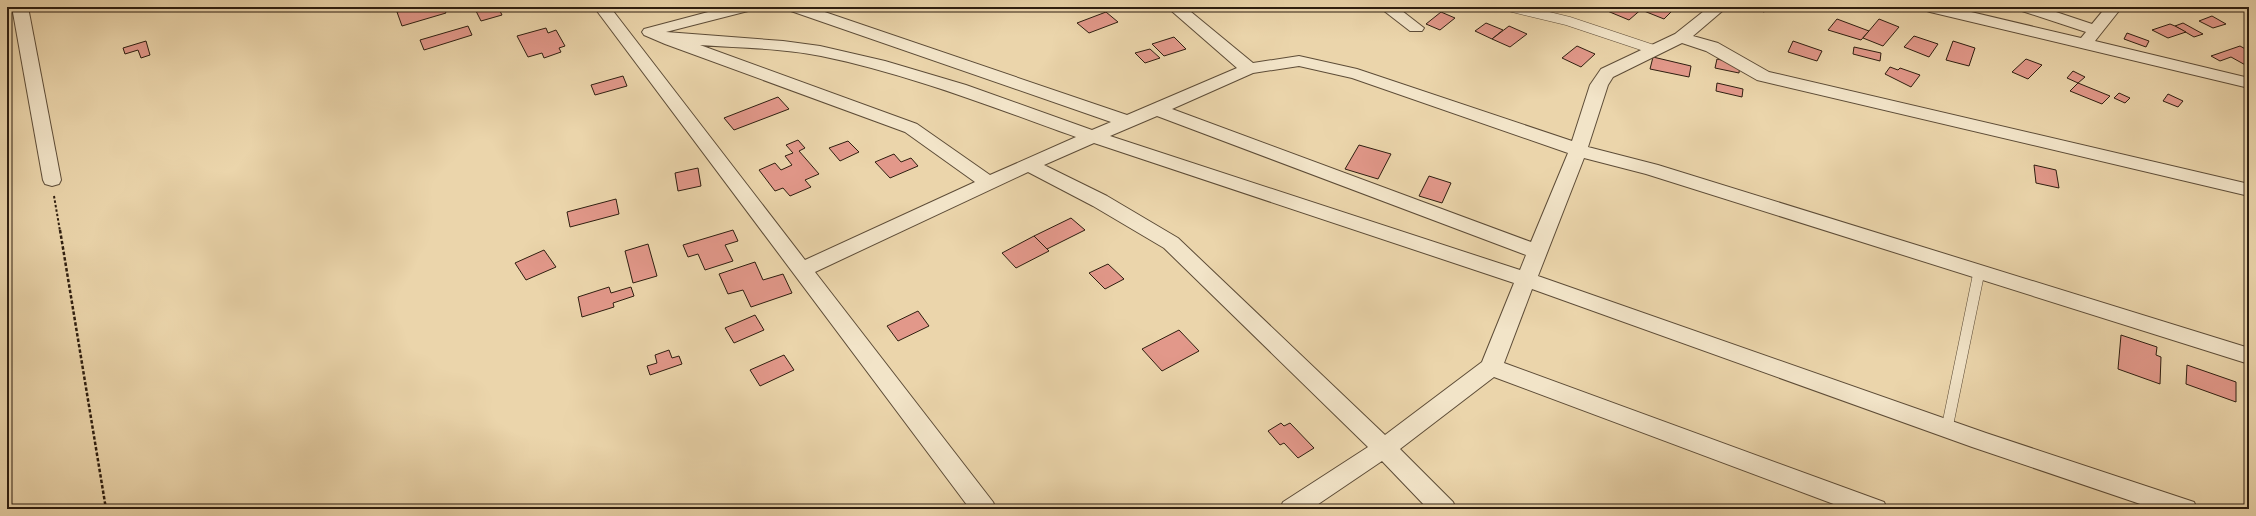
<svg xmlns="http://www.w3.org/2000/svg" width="2256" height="516" viewBox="0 0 2256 516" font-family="'Sorts Mill Goudy',serif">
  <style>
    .building { fill: #e2988a; stroke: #2e1e10 }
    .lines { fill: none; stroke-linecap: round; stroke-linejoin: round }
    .lane-far1-casing { stroke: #5d4c37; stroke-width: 10 }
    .lane-casing { stroke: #5d4c37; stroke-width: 12 }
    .street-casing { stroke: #5d4c37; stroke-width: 2 }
    .path-far1 { stroke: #2e1e10; stroke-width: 2; stroke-dasharray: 2.5 2; stroke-linecap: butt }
    .path { stroke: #2e1e10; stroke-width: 2.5; stroke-dasharray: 3.5 2; stroke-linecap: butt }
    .lane-far1 { stroke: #f2e4c8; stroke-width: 9 }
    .lane { stroke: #f2e4c8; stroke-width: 11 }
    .street { fill: #f2e4c8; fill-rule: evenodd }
  </style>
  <rect width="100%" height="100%" fill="#ebd5ab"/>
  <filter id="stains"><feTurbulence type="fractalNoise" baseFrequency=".005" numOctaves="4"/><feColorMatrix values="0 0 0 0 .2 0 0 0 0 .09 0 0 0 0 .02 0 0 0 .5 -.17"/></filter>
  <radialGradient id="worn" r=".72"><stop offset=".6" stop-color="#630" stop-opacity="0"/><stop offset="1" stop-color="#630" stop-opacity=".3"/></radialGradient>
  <g class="building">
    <path d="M416 7H443L446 13 402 26 397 12Z"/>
    <path d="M481 7H498L502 15 481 21 475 9Z"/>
    <path d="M1227 7H1246L1232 11Z"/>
    <path d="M1608 7H1644L1629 20 1605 10Z"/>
    <path d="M1648 7H1659L1671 12 1664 19 1644 11Z"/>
    <path d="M1751 7H1770L1764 12Z"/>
    <path d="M1106 12 1118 22 1089 33 1077 23Z"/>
    <path d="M1441 12 1455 18 1440 30 1426 24Z"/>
    <path d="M2212 16 2226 24 2213 28 2199 21Z"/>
    <path d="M1837 19 1869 31 1861 40 1828 30Z"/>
    <path d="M1879 19 1899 27 1883 46 1863 38Z"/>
    <path d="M1486 23 1503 30 1492 39 1475 31Z"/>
    <path d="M2183 23 2203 34 2194 37 2175 26Z"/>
    <path d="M2170 24 2175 26 2186 32 2168 38 2152 30Z"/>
    <path d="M468 26 472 35 424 50 420 40Z"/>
    <path d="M1509 26 1527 34 1510 47 1492 39Z"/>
    <path d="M546 28 548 33 556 30 565 46 559 48 561 52 544 58 542 53 528 57 517 36Z"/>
    <path d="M2127 33 2149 41 2146 47 2124 39Z"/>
    <path d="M1914 36 1938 44 1929 57 1904 47Z"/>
    <path d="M1174 37 1186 49 1164 56 1152 44Z"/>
    <path d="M146 41 150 55 141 58 138 50 125 54 123 48Z"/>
    <path d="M1793 41 1822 51 1817 61 1788 52Z"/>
    <path d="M1953 41 1975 48 1969 66 1946 60Z"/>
    <path d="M1577 46 1595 54 1581 67 1562 58Z"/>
    <path d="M2240 46 2249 51V67L2231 57 2220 61 2211 56Z"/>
    <path d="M1854 47 1881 53 1880 61 1853 54Z"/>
    <path d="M1150 49 1160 58 1145 63 1135 53Z"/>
    <path d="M1653 57 1691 66 1689 77 1650 69Z"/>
    <path d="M1717 59 1740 64 1739 73 1715 68Z"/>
    <path d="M2026 59 2042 65 2028 79 2012 72Z"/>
    <path d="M1890 67 1898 70 1900 68 1920 75 1911 87 1885 74Z"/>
    <path d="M2073 71 2085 77 2078 83 2067 78Z"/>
    <path d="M623 76 627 86 595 95 591 85Z"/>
    <path d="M1717 83 1743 89 1742 97 1716 91Z"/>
    <path d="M2078 83 2110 96 2102 104 2070 91Z"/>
    <path d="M2119 93 2130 98 2125 103 2114 98Z"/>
    <path d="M2168 94 2183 101 2178 107 2163 101Z"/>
    <path d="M778 97 789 109 734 130 724 118Z"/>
    <path d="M798 140 805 148 799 151 819 174 805 180 811 187 790 196 783 188 775 191 759 170 775 163 781 170 792 165 785 156 793 153 786 145Z"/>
    <path d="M848 141 859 152 840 161 829 148Z"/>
    <path d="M1359 145 1391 154 1378 179 1345 169Z"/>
    <path d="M894 154 901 162 911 158 918 166 890 178 875 162Z"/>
    <path d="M2034 165 2056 170 2059 188 2036 183Z"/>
    <path d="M698 168 701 186 678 191 675 173Z"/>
    <path d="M1429 176 1451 183 1442 203 1419 196Z"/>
    <path d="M616 199 619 214 570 227 567 212Z"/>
    <path d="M1071 218 1085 230 1047 249 1034 236Z"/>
    <path d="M733 230 738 241 725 245 733 261 705 270 698 254 688 257 683 245Z"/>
    <path d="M1034 236 1049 251 1016 268 1002 253Z"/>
    <path d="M648 244 657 276 633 283 625 251Z"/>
    <path d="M544 250 556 267 526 280 515 263Z"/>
    <path d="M755 262 763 280 783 274 792 293 751 307 743 290 728 294 719 274Z"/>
    <path d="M1108 264 1124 279 1105 289 1089 273Z"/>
    <path d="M609 287 611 293 631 287 634 296 613 303 614 307 582 317 578 297Z"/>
    <path d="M918 311 929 326 898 341 887 326Z"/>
    <path d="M755 315 764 330 734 343 725 328Z"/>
    <path d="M1179 330 1199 351 1162 371 1142 349Z"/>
    <path d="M2121 335 2157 347 2156 355 2161 357 2160 384 2118 369Z"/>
    <path d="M669 350 672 358 679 356 682 364 650 375 647 366 657 363 655 355Z"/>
    <path d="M784 355 794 370 760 386 750 370Z"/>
    <path d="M2187 365 2236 382V402L2186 384Z"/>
    <path d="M1281 423 1284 426 1290 423 1314 448 1298 458 1284 443 1280 445 1268 431Z"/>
  </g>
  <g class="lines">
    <g class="lane-far1-casing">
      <path id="lane-far1" d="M1510 7 1568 21 1655 50"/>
    </g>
    <g class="lane-casing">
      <path id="lane" d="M1947 428 1979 272"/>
    </g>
    <g class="street-casing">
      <g id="street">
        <path d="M12 7H28L61 180 59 184 52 186 45 184 43 180Z"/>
        <path d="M594 7H610L805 260 975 182 905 132 665 44 644 35 642 32 644 29 727 7H754L752 10 666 32 783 41 820 46 885 61 966 85 1092 130 1111 122 788 10 786 7H810L1127 115 1237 68 1167 7H1185L1253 63 1299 56 1357 69 1572 141 1590 85 1601 69 1675 34 1709 7H1727L1693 36 1718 43 1769 72 2249 184V196L1757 80 1706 51 1682 43 1613 77 1608 85 1588 147 1658 165 2249 348V364L1646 174 1584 158 1538 276 1986 433 2194 502 2197 509H2155L1972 447 1532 289 1504 363 1884 502 1887 509H1847L1494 377 1400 449 1453 502 1456 509H1428L1382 461 1311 509H1280L1283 502 1368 447 1164 248 1093 206 1028 172 815 272 993 502 996 509H970ZM700 45C740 48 782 48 821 56 909 74 992 107 1076 137L990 175 917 124ZM1299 66 1352 78 1568 153 1531 242 1172 109 1253 73ZM1157 116 1526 255 1520 270 1110 136ZM1094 143 1514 283 1482 362 1385 435 1178 238 1107 196 1044 165Z"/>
        <path d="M1379 7H1397L1424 28 1422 31H1410Z"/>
        <path d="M1922 7H1950L2081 38 2086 32 2019 10 2017 7H2041L2092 24 2106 7H2122L2095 41 2249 78V88L1930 12 1924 10Z"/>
      </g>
    </g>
    <path class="path-far1" d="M54 196 60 231"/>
    <path class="path" d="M60 230 106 509"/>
    <use href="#lane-far1" class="lane-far1"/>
    <use href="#lane" class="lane"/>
    <use href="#street" class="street"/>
  </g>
  <rect width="2256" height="516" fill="none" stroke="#ebd5ab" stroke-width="24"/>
  <rect x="8" y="8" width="2240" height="500" fill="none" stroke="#2e1e10" stroke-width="2"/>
  <rect x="12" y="12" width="2232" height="492" fill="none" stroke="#2e1e10"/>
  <rect width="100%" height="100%" filter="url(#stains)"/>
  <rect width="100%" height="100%" fill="url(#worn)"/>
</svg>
